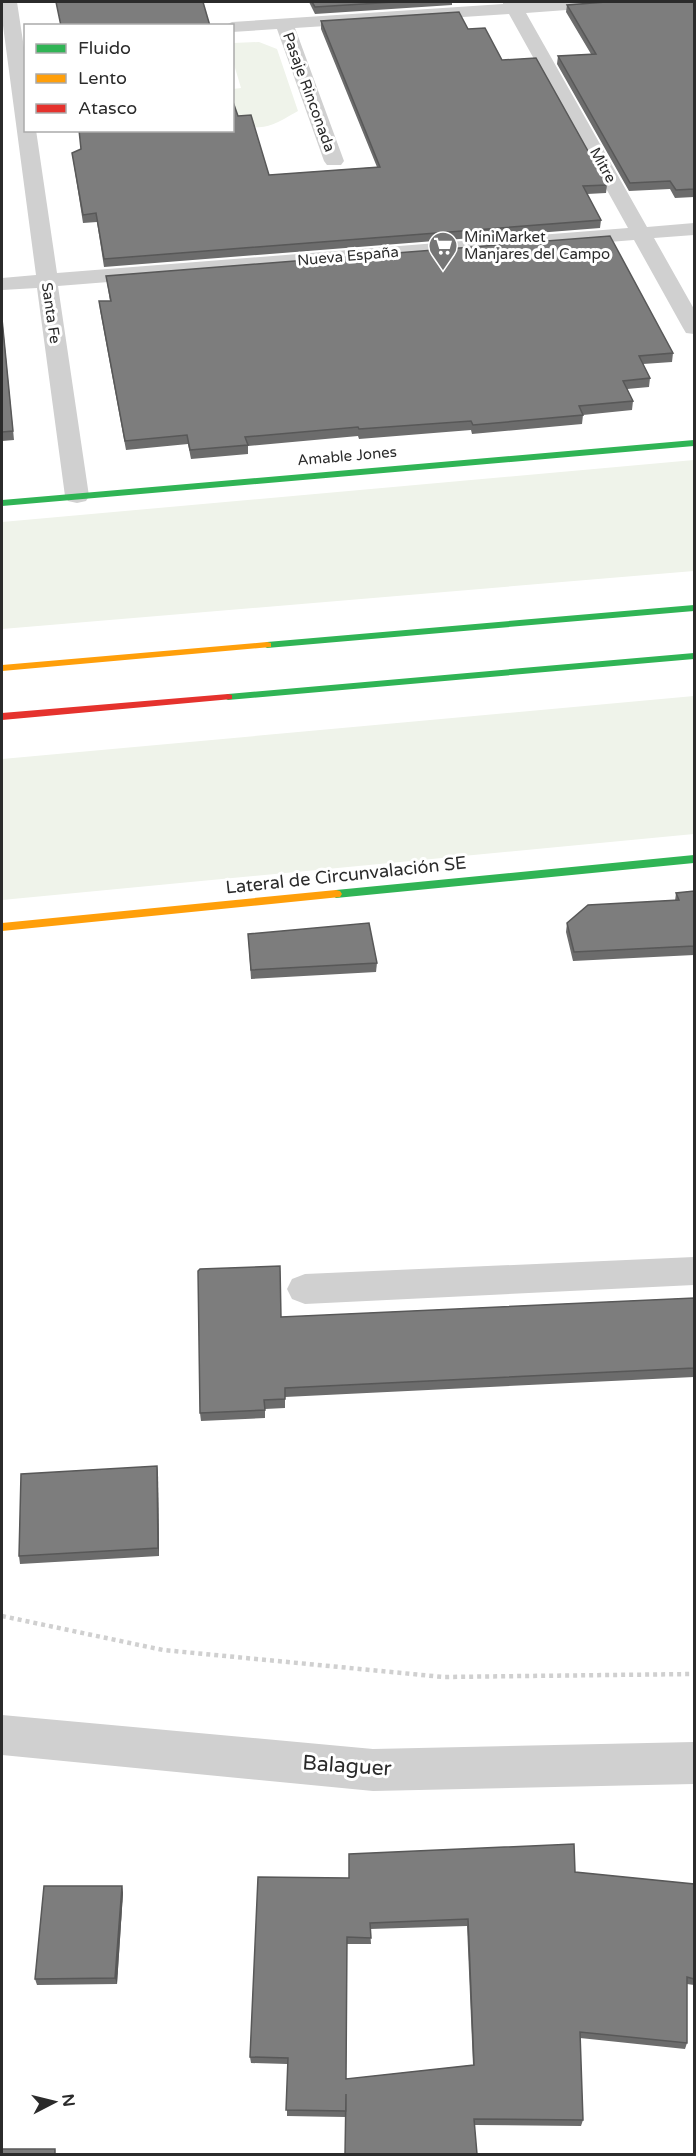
<svg xmlns="http://www.w3.org/2000/svg" width="696" height="2156" viewBox="0 0 696 2156" font-family="'Varela Round',sans-serif">
  <style>
    .green { fill: #eff3ea }
    .lines { fill: none; stroke-linecap: round; stroke-linejoin: round }
    .path { stroke: #d0d0d0; stroke-width: 4.5; stroke-dasharray: 4 4; stroke-linecap: butt }
    .street { fill: #d0d0d0; fill-rule: evenodd }
    .fast { fill: #30b455; fill-rule: evenodd }
    .slow { fill: #ff9f0a; fill-rule: evenodd }
    .jam { fill: #e5322d; fill-rule: evenodd }
    .wall { fill: #6c6c6c; fill-rule: evenodd }
    .shaded-wall { fill: #585858 }
    .building { fill: #7d7d7d; stroke: #585858; stroke-width: 1.5; fill-rule: evenodd }
    .labels { text-anchor: middle; dominant-baseline: central; stroke-width: 6; stroke-linejoin: round; paint-order: stroke }
    .far-street-label { font-size: 15px; fill: #2b2b2b; stroke: #fff }
    .far-poi-label { font-size: 15px; fill: #2b2b2b; stroke: #fff; text-anchor: start }
    .street-label { font-size: 18px; fill: #2b2b2b; stroke: #fff }
    .near-street-label { font-size: 21px; fill: #2b2b2b; stroke: #fff }
  </style>
  <rect width="100%" height="100%" fill="#fff"/>
  <g class="green">
    <path d="M259 42 277 49 298 111C270 127 265 131 233 124V89L241 88 233 61V43Z"/>
    <path d="M694 460V571L2 629V522Z"/>
    <path d="M694 696V834L2 900V759Z"/>
  </g>
  <g class="lines">
    <path class="path" d="M2 1616 163 1650 443 1677 694 1674"/>
    <g class="street">
      <path d="M2 2H17L26 61V130H36L57 273 628 228 509 14 295 28 344 161 341 165H327L324 161 277 29 232 32V26H224L232 22 503 4V2H615L613 6 607 7 526 13 647 227 694 223V235L654 238 694 309V334L686 333 683 328 634 240 58 286 89 496 86 501 77 503 68 501 65 496 37 288 2 290V278L36 275 2 18Z"/>
      <path d="M694 1257V1285L305 1304 292 1299 287 1289 292 1279 305 1274Z"/>
      <path d="M2 1715 373 1749 694 1742V1784L373 1791 2 1755Z"/>
    </g>
    <g class="fast">
      <path d="M694 440V446L2 506V500Z"/>
      <path d="M694 605V611L267 648 262 645 267 642Z"/>
      <path d="M694 653V659L228 700 222 697 228 694Z"/>
      <path d="M694 855V863L336 898 330 894 336 890Z"/>
    </g>
    <g class="slow">
      <path d="M267 642 271 643V647L2 671V665Z"/>
      <path d="M336 890 340 891 342 894 340 897 2 931V923Z"/>
    </g>
    <path class="jam" d="M228 694 232 695V699L2 720V713Z"/>
  </g>
  <g class="wall">
    <path d="M309 2H452V5L315 14Z"/>
    <path d="M694 2V197L675 198 670 189 629 191 557 64 558 56 591 54 566 12 567 5Z"/>
    <path d="M321 21 468 29 502 60 607 185 606 193 587 194 601 220 600 228 104 267 97 222 83 223 72 153 238 116 269 175 377 167 321 29Z"/>
    <path d="M106 276 673 353 672 362 643 364 650 378 649 387 627 389 633 401 632 410 583 415 582 424 472 434 471 430 359 439 358 436 248 446V454L191 459 188 444 126 450 100 310 99 301H110Z"/>
    <path d="M2 316 14 440 2 441Z"/>
    <path d="M694 891V955L573 961 566 932 567 923 675 901 676 893Z"/>
    <path d="M248 934 377 963 376 972 251 979Z"/>
    <path d="M694 1298V1377L285 1397V1408L265 1409V1418L201 1421 200 1413 281 1317Z"/>
    <path d="M157 1466 158 1474 159 1556 20 1564 19 1556Z"/>
    <path d="M575 1872 694 1884V1985L687 1984V2043L685 2049 580 2038 583 2120 581 2126 475 2125 346 2117 287 2116V2064L251 2063 250 2057 349 1878ZM467 1926 473 2065 346 2079 347 1944H371L370 1929Z"/>
    <path d="M122 1886 123 1893 117 1984 37 1985 35 1979Z"/>
  </g>
  <g class="shaded-wall">
    <path d="M157 1466 158 1474 159 1556 158 1548Z"/>
    <path d="M122 1886 123 1893 117 1984 115 1978Z"/>
  </g>
  <g class="building">
    <path d="M56 2H203L210 26H61Z"/>
    <path d="M312 2H395L315 7Z"/>
    <path d="M606 2H694V189L676 190 670 181 630 183 558 56 596 54 567 5Z"/>
    <path d="M459 12 468 29 485 28 502 60 536 58 607 185 583 186 601 220 104 259 96 213 83 215 72 153 81 149 79 130H232V99L238 116 251 115 269 175 380 167 321 21Z"/>
    <path d="M610 236 673 353 639 356 650 378 623 381 633 401 579 406 583 415 473 425 471 421 359 429 358 427 245 437 248 445 190 450 187 435 125 441 99 301H111L106 276Z"/>
    <path d="M2 319 13 431 2 432Z"/>
    <path d="M694 891V946L574 952 567 923 588 905 679 900 676 893Z"/>
    <path d="M369 923 377 963 251 970 248 934Z"/>
    <path d="M280 1266 281 1317 694 1298V1368L285 1388V1399L264 1400 265 1410 200 1413 198 1271 200 1269Z"/>
    <path d="M157 1466 158 1548 19 1556 21 1474Z"/>
    <path d="M574 1844 575 1872 694 1884V1979L687 1977V2043L580 2032 583 2120 474 2119 477 2154H345L346 2094V2111L286 2110 288 2058 250 2057 258 1877 349 1878V1854ZM468 1919 474 2065 346 2079 347 1937 371 1938 370 1923Z"/>
    <path d="M44 1886H122L115 1978 35 1979Z"/>
    <rect x="2" y="2149" width="53" height="5"/>
  </g>
  <defs>
    <g id="supermarket-pin" transform="scale(1.5)"><path d="M0 17L-7.5 6A9.5 9.5 0 1 1 7.5 6Z" fill="#757575" stroke="#fff"/><path d="M-6-5.5h2.5l.6 2H6L4.5 2H-2.5L-4.4-4H-6ZM-1.5 3.2a1.3 1.3 0 1 0 .1 0ZM3 3.2a1.3 1.3 0 1 0 .1 0Z" fill="#fff"/></g>
  </defs>
  <g fill-rule="evenodd">
    <use href="#supermarket-pin" x="443" y="246"/>
  </g>
  <g class="labels">
    <g class="far-street-label">
      <text transform="translate(309 92) rotate(70)">Pasaje Rinconada</text>
      <text transform="translate(603 165) rotate(61)">Mitre</text>
      <text transform="translate(348 256) rotate(-5)">Nueva España</text>
      <text transform="translate(51 313) rotate(82)">Santa Fe</text>
      <text transform="translate(347 456) rotate(-5)">Amable Jones</text>
    </g>
    <g class="far-poi-label">
      <text x="464" y="237">MiniMarket<tspan x="464" dy="17">Manjares del Campo</tspan></text>
    </g>
    <g class="street-label">
      <text transform="translate(346 875) rotate(-6)">Lateral de Circunvalación SE</text>
    </g>
    <g class="near-street-label">
      <text transform="translate(347 1766) rotate(4)">Balaguer</text>
    </g>
  </g>
  <rect width="696" height="2156" fill="none" stroke="#2b2b2b" stroke-width="6"/>
  <rect x="24" y="24" width="210" height="108" fill="#ffffff" stroke="#aaaaaa" stroke-width="1.5"/>
  <rect x="36" y="44" width="30" height="9" fill="#30b455" stroke="#aaaaaa" stroke-width="1.5"/>
  <text x="78" y="54" font-size="18" fill="#2b2b2b">Fluido</text>
  <rect x="36" y="74" width="30" height="9" fill="#ff9f0a" stroke="#aaaaaa" stroke-width="1.5"/>
  <text x="78" y="84" font-size="18" fill="#2b2b2b">Lento</text>
  <rect x="36" y="104" width="30" height="9" fill="#e5322d" stroke="#aaaaaa" stroke-width="1.5"/>
  <text x="78" y="114" font-size="18" fill="#2b2b2b">Atasco</text>
  <g transform="translate(54 2102) rotate(83)" stroke="#ffffff" stroke-width="4.5" paint-order="stroke">
  <path d="M0-4.5L10 22L0 15L-10 22Z" fill="#2b2b2b"/>
  <text y="-9" font-size="16" font-weight="bold" text-anchor="middle" fill="#2b2b2b">N</text>
  </g>
</svg>
